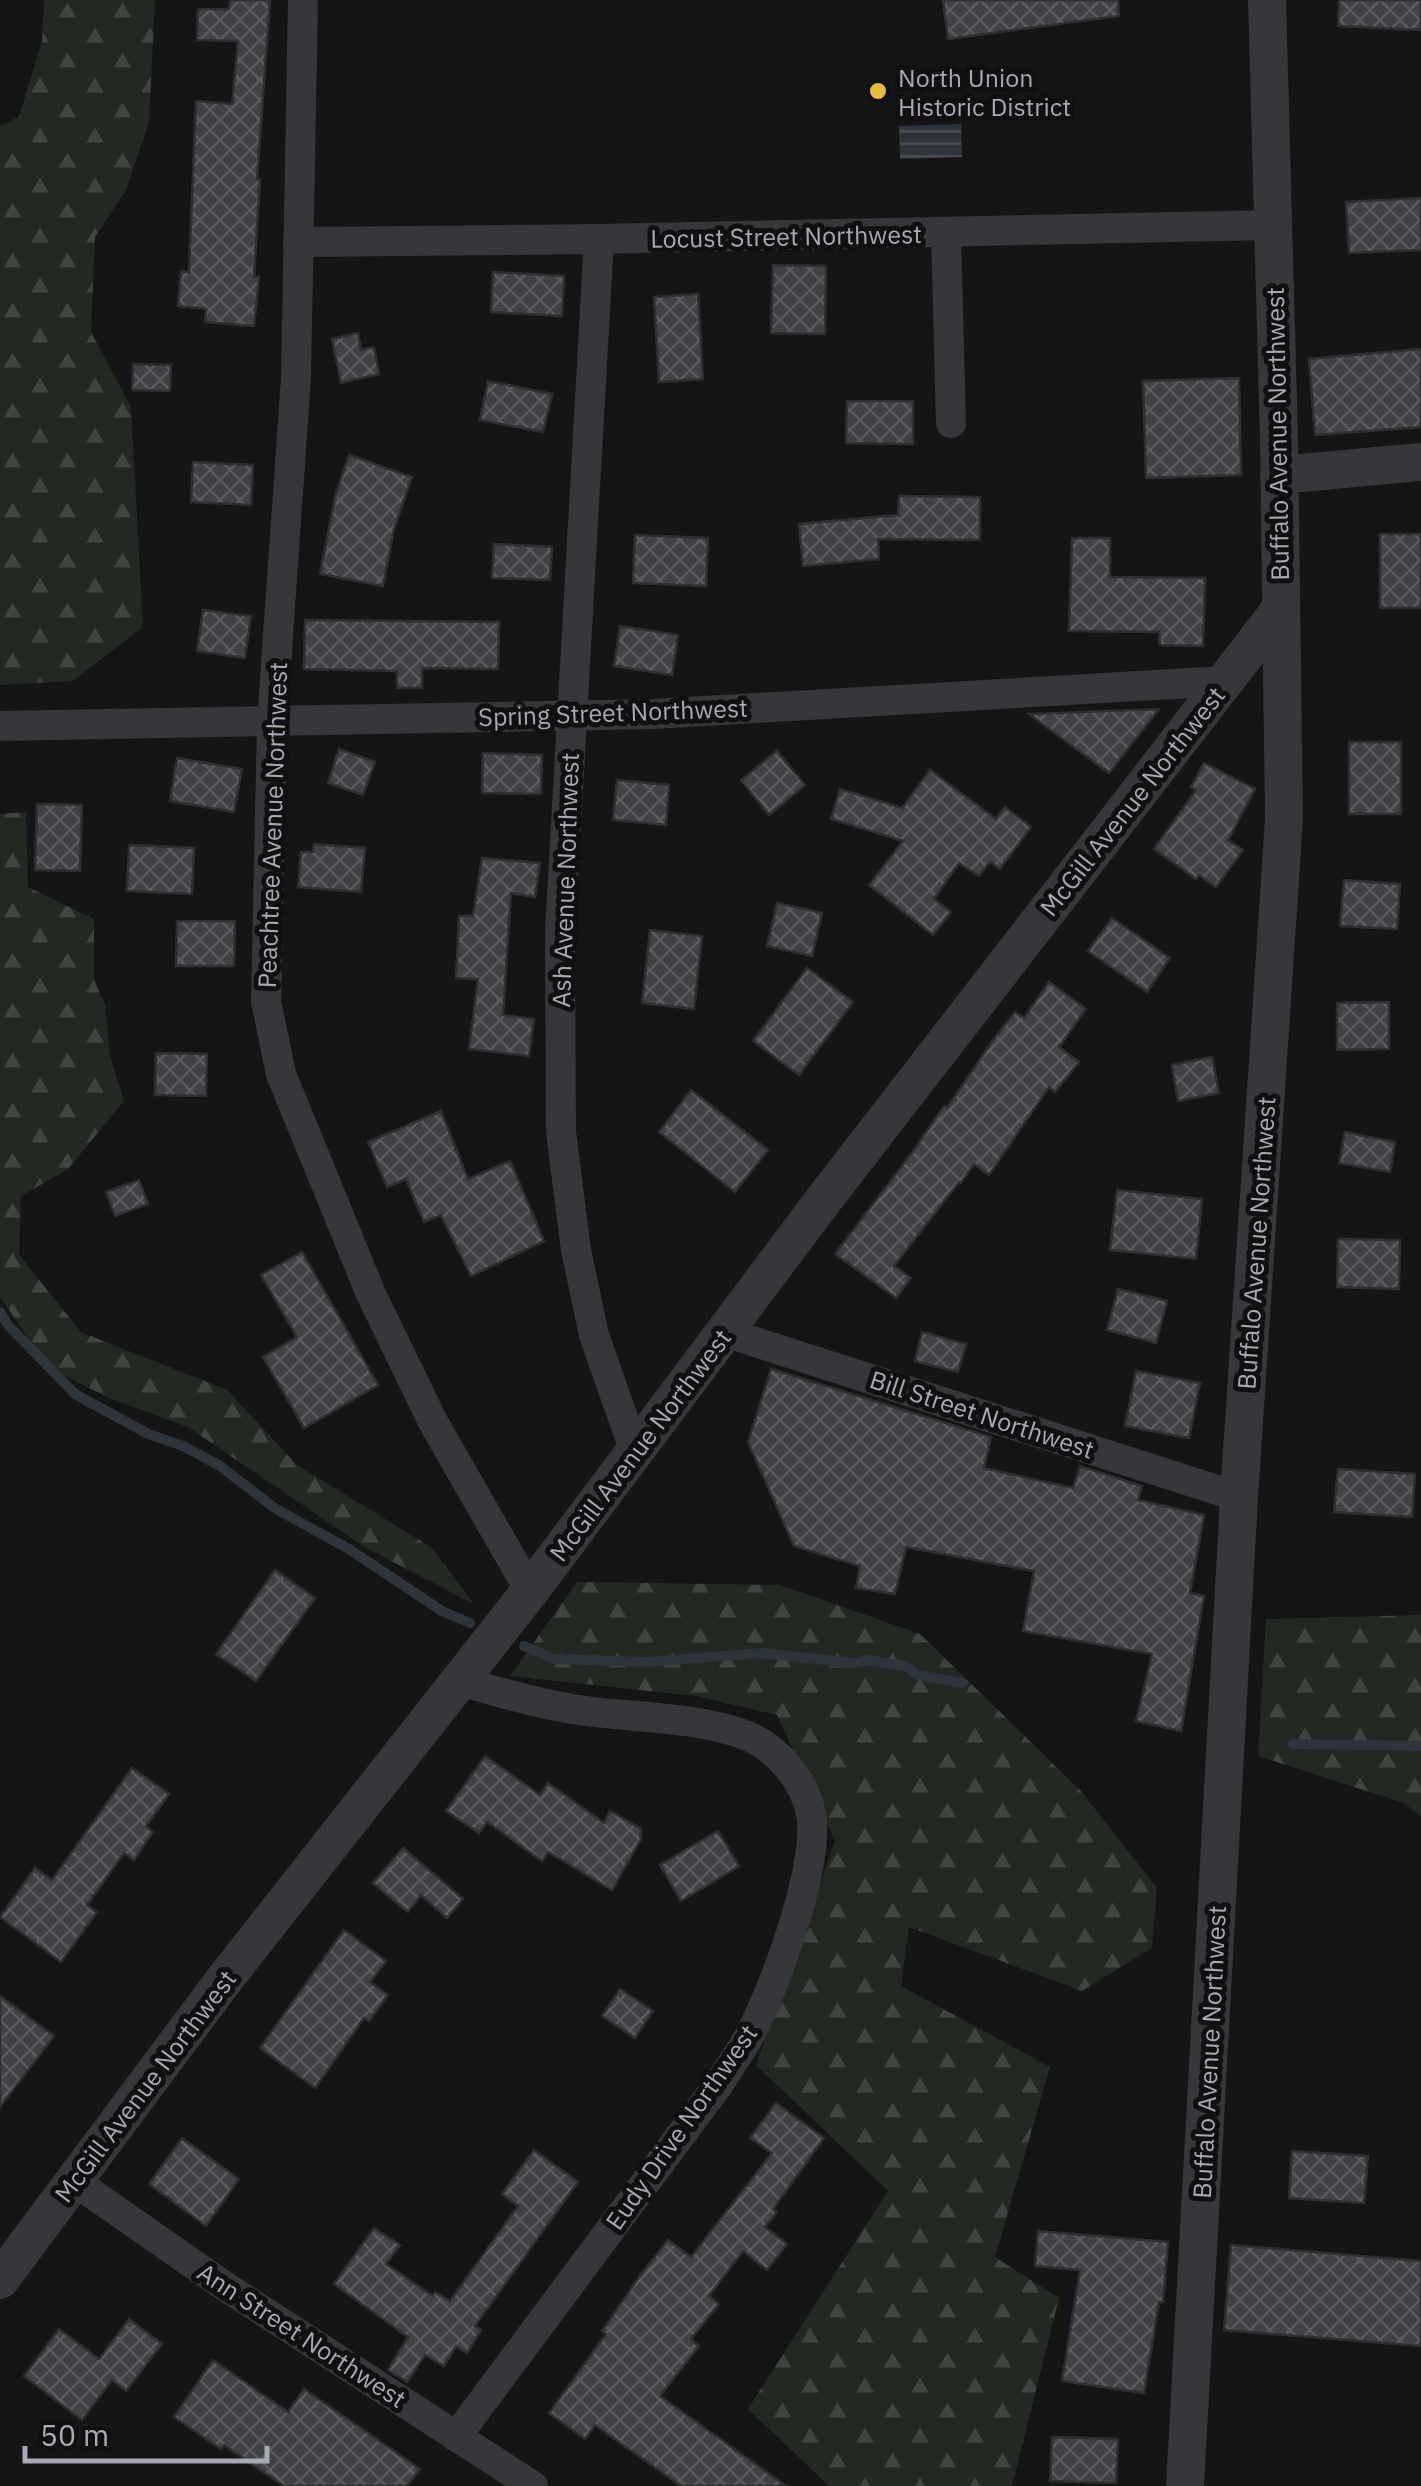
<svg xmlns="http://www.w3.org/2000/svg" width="1421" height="2486" viewBox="0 0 1421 2486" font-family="'IBM Plex Sans',sans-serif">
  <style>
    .forest { fill: url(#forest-firs) }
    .water { fill: url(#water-rules) }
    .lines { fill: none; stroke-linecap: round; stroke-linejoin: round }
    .stream { stroke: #2e343b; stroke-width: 10 }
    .building { fill: url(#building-cross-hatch); stroke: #2f2f32; stroke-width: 2.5 }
    .minor { stroke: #36363b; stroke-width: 30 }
    .tertiary { stroke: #36363b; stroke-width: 38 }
    .poi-dot { fill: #e5bb3e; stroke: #101011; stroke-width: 4 }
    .labels { text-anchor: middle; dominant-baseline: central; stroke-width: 10; stroke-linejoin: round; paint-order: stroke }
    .poi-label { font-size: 25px; fill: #a7aab5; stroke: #101011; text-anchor: start }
    .street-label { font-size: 25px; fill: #a7aab5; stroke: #101011 }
  </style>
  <defs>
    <pattern id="forest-firs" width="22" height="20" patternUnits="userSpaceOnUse" patternTransform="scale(2.5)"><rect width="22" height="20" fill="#212922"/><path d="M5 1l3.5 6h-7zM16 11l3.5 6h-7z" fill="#3e4540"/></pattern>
    <pattern id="water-rules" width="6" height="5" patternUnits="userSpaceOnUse" patternTransform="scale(2.5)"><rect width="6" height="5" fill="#2e343b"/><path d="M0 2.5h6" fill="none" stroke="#494f55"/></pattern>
    <pattern id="building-cross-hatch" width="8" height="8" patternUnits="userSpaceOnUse" patternTransform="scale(2.5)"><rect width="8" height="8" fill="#414246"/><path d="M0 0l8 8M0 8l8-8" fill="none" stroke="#5a5b5e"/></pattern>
  </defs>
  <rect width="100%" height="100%" fill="#151516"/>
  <g class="forest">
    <path d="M44 0H155L149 122 126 190 95 237 91 332 131 407 143 627 73 681 0 685V126L19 117 42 41Z"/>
    <path d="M26 812 28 887 94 919V980L105 1004 110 1056 124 1101 68 1169 21 1196 19 1255 81 1332 227 1390 297 1465 431 1547 474 1604 366 1548 188 1427 107 1397 48 1367 0 1297V814Z"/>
    <path d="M577 1582 780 1585 920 1634 1080 1790 1157 1888 1152 1948 1082 1991 909 1927 901 1986 1050 2067 995 2257 1059 2298 1012 2486H829L748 2409 888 2191 756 2065 835 1841 777 1715 696 1696 510 1676Z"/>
    <path d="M1421 1615V1816L1404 1803 1258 1756 1266 1619Z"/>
  </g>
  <path class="water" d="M961 124 962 157 900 159 899 126Z"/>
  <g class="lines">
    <g class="stream">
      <path d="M0 1312 8 1325 75 1394 148 1434 183 1446 220 1466 276 1509 349 1549 442 1611 470 1623"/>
      <path d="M524 1646 554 1659 647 1662 761 1653 853 1663 869 1660 908 1667 917 1675 963 1683"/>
      <path d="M1293 1744 1421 1746"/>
    </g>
  </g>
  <g class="building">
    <path d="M230 0H270L257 179H260L254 277H259L254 326 205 322 206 309 178 306 181 271 189 272 196 101 232 104 238 41 197 40 198 9H229Z"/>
    <path d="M943 0H1118L1119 16 948 39Z"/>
    <path d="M1339 0H1421V30L1338 26Z"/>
    <path d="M1421 198V250L1349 253 1346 202Z"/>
    <path d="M773 265 826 266 825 334 771 333Z"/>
    <path d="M493 272 564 276 562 316 491 312Z"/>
    <path d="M698 294 703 379 659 382 654 297Z"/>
    <path d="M358 333 361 350 374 347 379 374 341 383 332 339Z"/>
    <path d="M1421 349V427L1315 435 1309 359Z"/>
    <path d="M133 364 171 365 170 391 132 390Z"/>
    <path d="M1239 378 1241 475 1146 478 1143 381Z"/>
    <path d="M488 381 552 394 543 432 480 420Z"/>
    <path d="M847 401H913V444L846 443Z"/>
    <path d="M349 455 412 477 394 529 383 586 320 574 336 493Z"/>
    <path d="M193 462 253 465 251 505 191 502Z"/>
    <path d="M899 496 980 497V540L878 539 879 559 803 566 799 524 898 515Z"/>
    <rect x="1380" y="534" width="41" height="74"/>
    <path d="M635 535 708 538 706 586 633 583Z"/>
    <path d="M1072 538H1110V577L1205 578 1203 646 1160 645 1159 632 1069 631Z"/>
    <path d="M494 544 552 547 550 580 492 578Z"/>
    <path d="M203 610 251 616 245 658 197 651Z"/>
    <path d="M305 620 499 622 498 669 422 668V688H397V671L304 669Z"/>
    <path d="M620 626 678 635 672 675 614 666Z"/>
    <path d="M1159 709 1109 773 1029 714Z"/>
    <rect x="1349" y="742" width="52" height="72"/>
    <path d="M339 749 375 762 363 795 328 783Z"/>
    <path d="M777 751 805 785 769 815 741 780Z"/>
    <path d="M483 753 542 755 541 794 482 793Z"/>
    <path d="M177 758 242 769 234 812 170 801Z"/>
    <path d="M1204 763 1255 789 1228 840 1243 850 1216 887 1199 875 1196 879 1154 849 1196 790 1191 787Z"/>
    <path d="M930 770 996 819 1005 807 1031 827 1000 869 990 862 979 876 959 863 934 899 951 912 933 935 869 885 903 841 831 819 840 789 902 808Z"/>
    <path d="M617 780 669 785 666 825 613 820Z"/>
    <path d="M37 804 82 805 80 871 35 870Z"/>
    <path d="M314 844 365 848 361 892 298 887 301 852H313Z"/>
    <path d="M129 845 194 848 192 894 127 891Z"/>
    <path d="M482 858 540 863 535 897 511 893 503 1015 534 1019 529 1056 469 1049 478 979 456 978 459 916H473Z"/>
    <path d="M1344 880 1400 884 1397 929 1340 926Z"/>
    <path d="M777 903 822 913 812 956 767 946Z"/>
    <path d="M1112 918 1170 958 1147 992 1088 951Z"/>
    <path d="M177 921H235L234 966H176Z"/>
    <path d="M650 930 702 936 694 1009 642 1003Z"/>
    <path d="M807 968 853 1002 799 1075 753 1041Z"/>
    <path d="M1049 982 1086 1009 1059 1047 1079 1062 1055 1092 1049 1087 989 1175 974 1164 961 1183 959 1182 894 1266 911 1278 896 1298 835 1254 914 1150 944 1106 947 1108 993 1040 1015 1012 1024 1018Z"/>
    <path d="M1389 1002V1049L1337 1050V1003Z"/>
    <path d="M156 1053 207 1054 206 1096 155 1095Z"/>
    <path d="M1212 1057 1219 1093 1178 1101 1172 1065Z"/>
    <path d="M691 1090 768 1150 735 1192 659 1132Z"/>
    <path d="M441 1111 468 1179 510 1161 544 1241 471 1276 441 1215 424 1222 406 1179 387 1187 368 1142Z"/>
    <path d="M1345 1132 1395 1142 1390 1172 1339 1163Z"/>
    <path d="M139 1180 148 1204 115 1216 106 1192Z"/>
    <path d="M1117 1190 1202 1199 1196 1259 1110 1250Z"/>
    <path d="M1338 1239 1400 1240 1399 1289 1337 1287Z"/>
    <path d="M302 1252 378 1385 304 1428 263 1357 297 1337 261 1275Z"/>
    <path d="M1118 1289 1167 1301 1156 1343 1107 1330Z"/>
    <path d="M922 1332 966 1344 958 1372 915 1361Z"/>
    <path d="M771 1369 991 1437 984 1468 1073 1488 1080 1466 1142 1486 1138 1500 1204 1515 1190 1593 1204 1596 1181 1731 1136 1721 1152 1654 1023 1631 1034 1571 906 1547 895 1594 856 1588 860 1566 794 1546 748 1442Z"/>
    <path d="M1136 1371 1200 1383 1189 1438 1125 1426Z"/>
    <path d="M1338 1469 1415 1474 1412 1517 1334 1512Z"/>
    <path d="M275 1570 315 1598 256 1681 216 1654Z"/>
    <path d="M485 1756 540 1795 548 1783 604 1823 610 1811 641 1829V1839L612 1890 548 1852 542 1861 487 1822 479 1833 446 1811Z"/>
    <path d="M132 1768 169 1794 146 1826 153 1832 134 1860 124 1853 87 1905 97 1912 61 1962 0 1917 35 1868 52 1880Z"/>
    <path d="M718 1831 739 1866 681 1901 660 1865Z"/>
    <path d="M403 1848 463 1899 447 1918 421 1895 408 1912 373 1883Z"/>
    <path d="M344 1930 386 1961 370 1982 388 1995 369 2021 364 2018 315 2088 260 2048Z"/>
    <path d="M620 1989 653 2011 635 2038 602 2016Z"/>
    <path d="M0 1996 54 2036 0 2107Z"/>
    <path d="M776 2103 824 2138 773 2209 777 2212 765 2227 787 2244 767 2270 743 2251 709 2296 719 2304 691 2339 699 2346 660 2396 786 2486H681L595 2425 585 2439 549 2413 606 2334 602 2331 639 2277 668 2240 691 2257 772 2153 750 2138Z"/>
    <path d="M182 2138 239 2179 206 2226 149 2184Z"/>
    <path d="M534 2150 578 2182 475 2326 481 2330 467 2353 456 2346 444 2366 425 2355 407 2382 388 2370 408 2337 334 2284 374 2228 400 2245 386 2264 433 2296 435 2292 450 2301 518 2206 502 2194Z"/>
    <path d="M1292 2151 1368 2156 1364 2203 1289 2198Z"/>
    <path d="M1038 2231 1168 2242 1163 2302H1159L1144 2393 1062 2381 1080 2270 1035 2266Z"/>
    <path d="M1231 2245 1421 2261V2346L1224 2330Z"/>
    <path d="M129 2319 162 2344 126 2391 112 2380 82 2420 24 2376 59 2329 99 2359Z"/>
    <path d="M213 2360 288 2412 304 2389 420 2469 407 2486H284L224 2445 221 2449 174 2417Z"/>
    <path d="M1052 2437 1118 2439 1116 2483 1050 2481Z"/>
  </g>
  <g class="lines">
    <g class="minor">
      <path d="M303 0 296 378 272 722 266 1001 281 1074 371 1294 433 1422 530 1591"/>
      <path d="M946 233 951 423"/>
      <path d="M599 239 560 932 561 1132 576 1250 594 1335 635 1452"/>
      <path d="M298 242 599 239 1274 225"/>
      <path d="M0 726 653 714 1225 681"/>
      <path d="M724 1332 1239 1497"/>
      <path d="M74 2181 226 2287 533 2486"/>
      <path d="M456 2437 718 2085C727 2070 738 2056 747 2040 773 1994 820 1867 811 1814 805 1781 777 1747 745 1735 694 1716 633 1718 579 1710 538 1704 500 1693 461 1681"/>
    </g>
    <g class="tertiary">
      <path d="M1279 475 1421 462"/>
      <path d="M0 2280 224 1980 530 1591 825 1198 1280 610"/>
      <path d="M1185 2486 1239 1497 1284 819 1279 440 1267 0"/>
    </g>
  </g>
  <circle class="poi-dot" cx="878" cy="91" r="10"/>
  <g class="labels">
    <g class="poi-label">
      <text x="898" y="77">North Union<tspan x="898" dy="29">Historic District</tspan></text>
    </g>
    <g class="street-label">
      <text transform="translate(786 236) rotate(-1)">Locust Street Northwest</text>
      <text transform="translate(1277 434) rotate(-91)">Buffalo Avenue Northwest</text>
      <text transform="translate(613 712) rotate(-2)">Spring Street Northwest</text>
      <text transform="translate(1132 801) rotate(-52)">McGill Avenue Northwest</text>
      <text transform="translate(272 825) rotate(-88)">Peachtree Avenue Northwest</text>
      <text transform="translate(565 880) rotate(-88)">Ash Avenue Northwest</text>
      <text transform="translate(1256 1243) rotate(-86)">Buffalo Avenue Northwest</text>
      <text transform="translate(982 1414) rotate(18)">Bill Street Northwest</text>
      <text transform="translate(640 1445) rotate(-53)">McGill Avenue Northwest</text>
      <text transform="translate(1209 2052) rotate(-87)">Buffalo Avenue Northwest</text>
      <text transform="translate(145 2086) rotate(-53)">McGill Avenue Northwest</text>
      <text transform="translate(681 2127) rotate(-55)">Eudy Drive Northwest</text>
      <text transform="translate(302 2335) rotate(33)">Ann Street Northwest</text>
    </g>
  </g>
  <path d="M25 2446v15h242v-15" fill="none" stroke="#a7aab5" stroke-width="5"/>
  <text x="40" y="2446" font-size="30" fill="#a7aab5" stroke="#101011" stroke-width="8" paint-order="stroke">50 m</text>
</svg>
